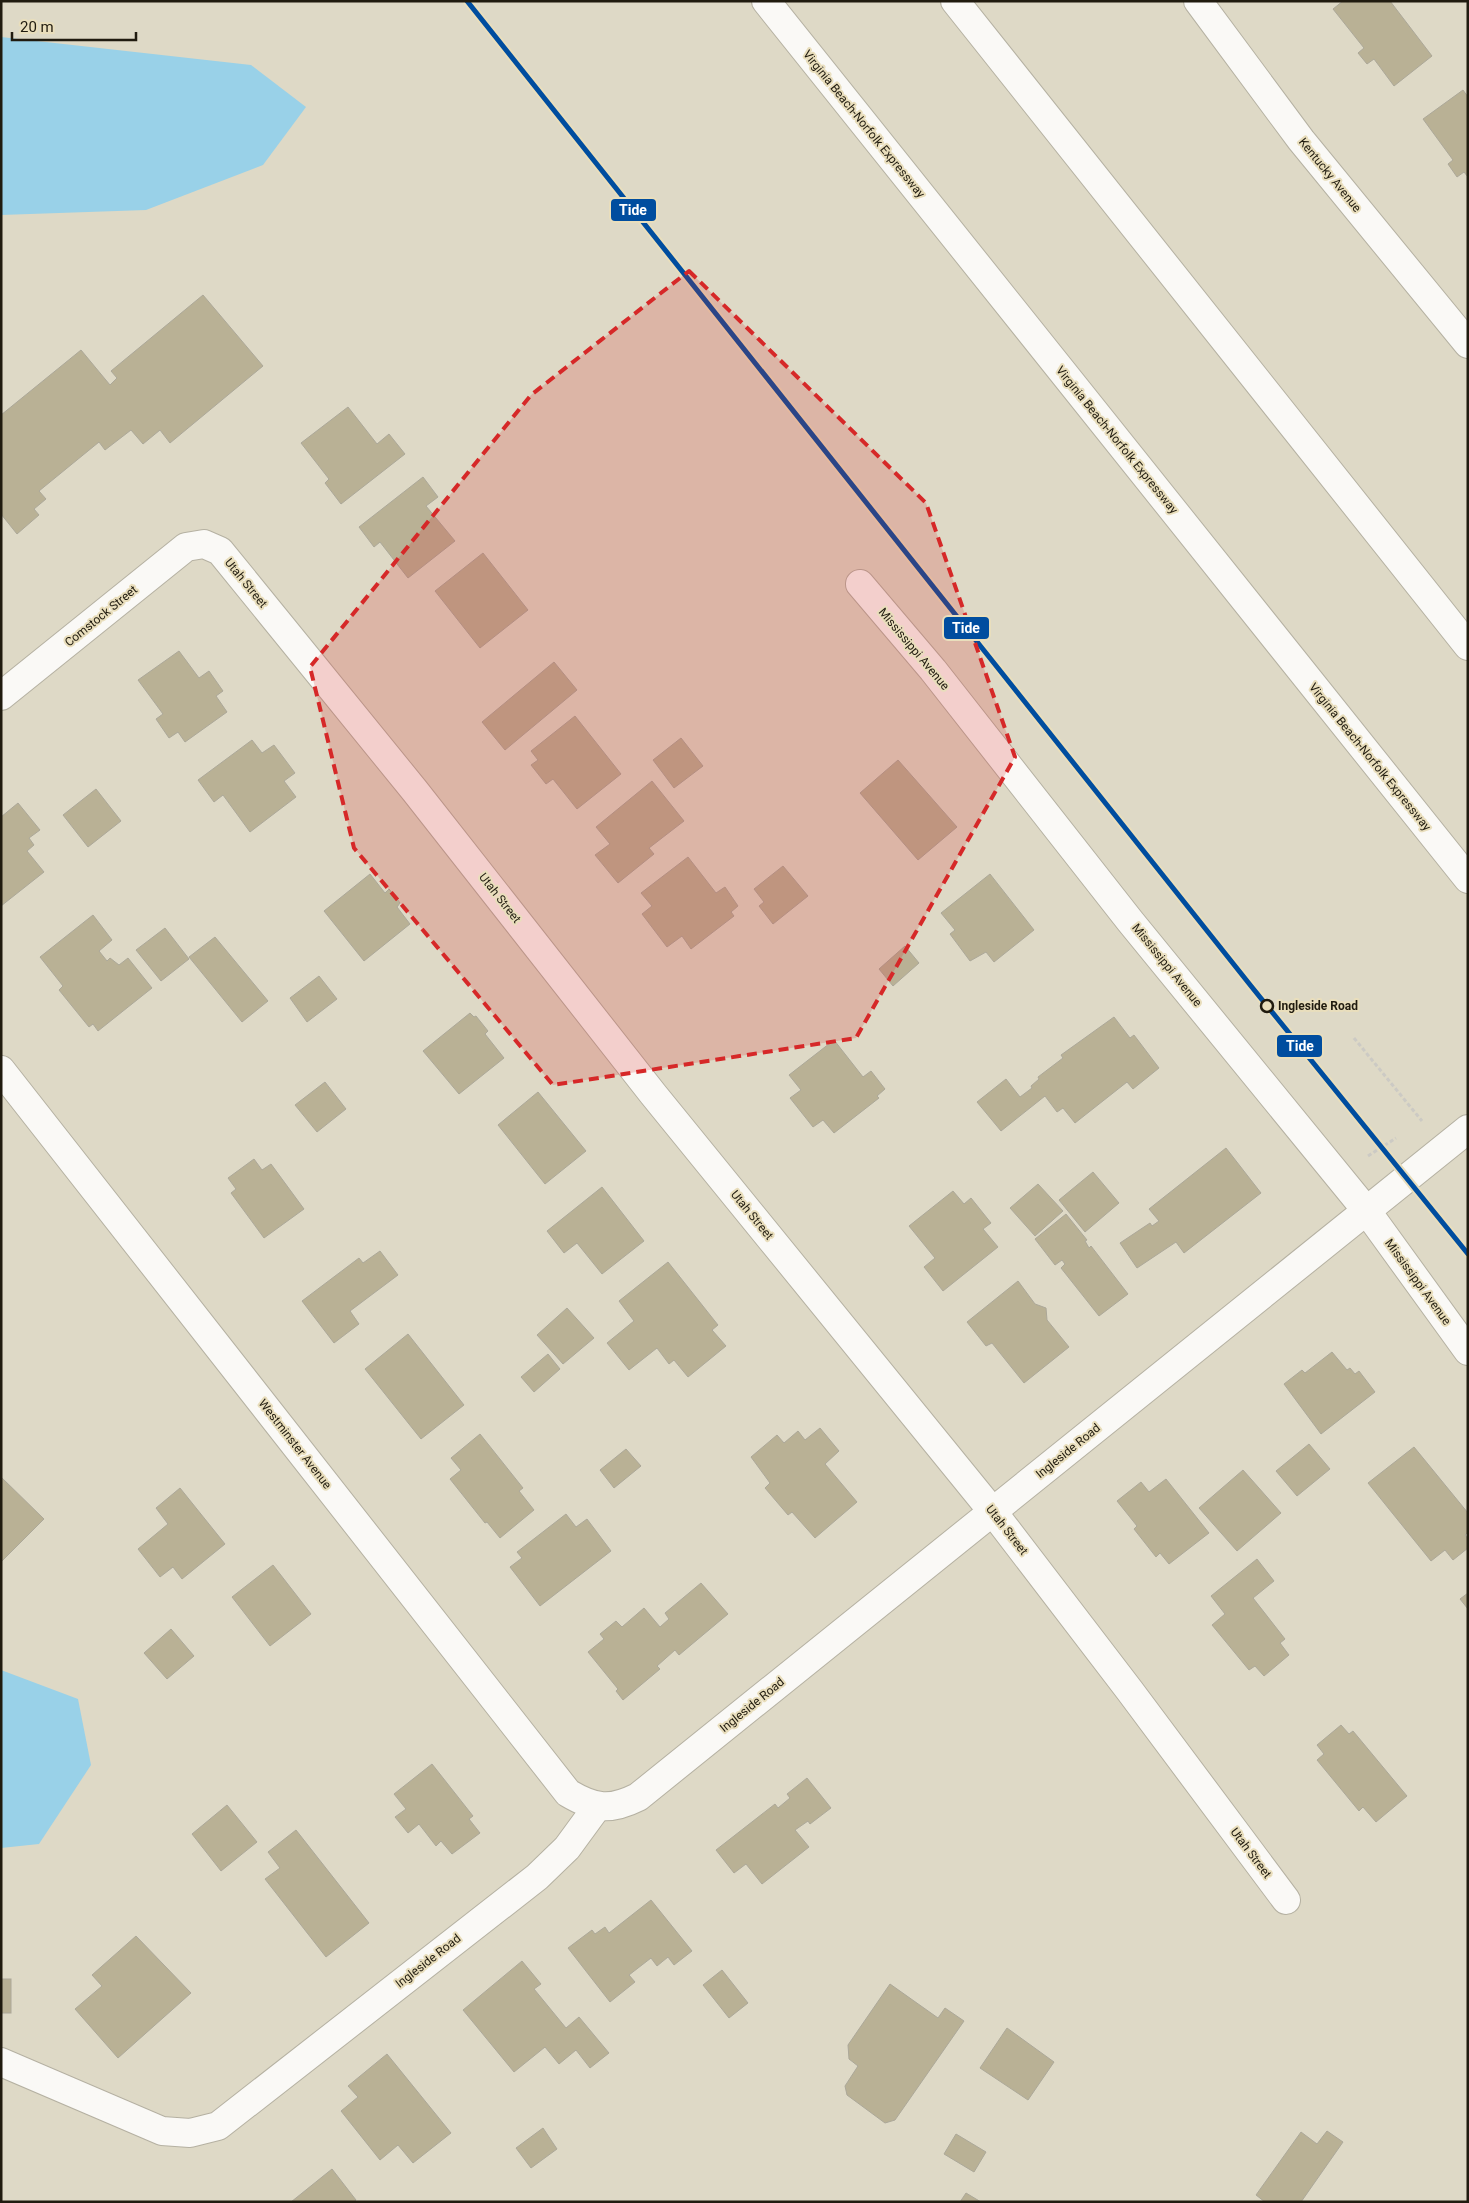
<svg xmlns="http://www.w3.org/2000/svg" width="1469" height="2203" viewBox="0 0 1469 2203" font-family="Roboto,sans-serif">
  <style>
    .water { fill: #99d1e8 }
    .building { fill: #b9b195; stroke: #aca899 }
    .lines { fill: none; stroke-linecap: round; stroke-linejoin: round }
    .minor-casing { stroke: #b5b1a2; stroke-width: 30 }
    .motorway-casing { stroke: #b5b1a2; stroke-width: 30 }
    .path { stroke: #cccac4; stroke-width: 3; stroke-dasharray: 4 2.5; stroke-linecap: butt }
    .minor { stroke: #faf9f6; stroke-width: 28 }
    .motorway { stroke: #faf9f6; stroke-width: 28 }
    .rail-1-casing { stroke: #e9debc; stroke-width: 9 }
    .rail-1 { stroke: #004d9f; stroke-width: 5 }
    .marked { fill: #d62828; fill-opacity: 0.2; stroke: #d62828; stroke-width: 4; stroke-dasharray: 10 6; stroke-linejoin: round }
    .stop-dot { fill: #e9debc; stroke: #201b0f; stroke-width: 2.5 }
    .labels { text-anchor: middle; dominant-baseline: central; stroke-width: 4; stroke-linejoin: round; paint-order: stroke }
    .street-label { font-size: 12px; fill: #201b0f; stroke: #e9debc }
    .stop-label { font-size: 12px; font-weight: bold; fill: #201b0f; stroke: #e9debc; text-anchor: start }
    .line-badge { stroke: #e9debc; stroke-width: 2 }
    .badge-label { font-size: 14px; text-anchor: middle; font-weight: bold; fill: #fff }
  </style>
  <rect width="100%" height="100%" fill="#ded9c6"/>
  <g class="water">
    <path d="M1 37 251 65 306 107 263 165 146 210 1 215Z"/>
    <path d="M1 1670 78 1699 91 1765 39 1844 1 1848Z"/>
  </g>
  <g class="building">
    <path d="M1343 1H1390L1432 56 1394 86 1374 59 1367 64 1358 53 1364 48 1333 9Z"/>
    <path d="M1463 90 1468 97V177L1464 172 1457 177 1448 164 1453 160 1423 119Z"/>
    <path d="M203 295 263 366 170 443 160 430 143 444 131 430 105 450 99 442 39 491 46 499 34 509 39 515 17 534 1 514V415L81 350 110 385 117 378 111 371Z"/>
    <path d="M348 407 377 444 389 434 405 454 341 504 325 483 329 479 301 443Z"/>
    <path d="M423 477 438 497 426 506 455 541 408 578 380 542 374 547 359 527Z"/>
    <path d="M483 553 528 610 480 648 435 591Z"/>
    <path d="M179 651 199 678 209 671 223 691 216 696 227 712 185 742 178 732 169 738 156 719 163 714 138 680Z"/>
    <path d="M554 662 577 690 505 750 482 722Z"/>
    <path d="M575 716 621 774 577 809 553 779 546 784 531 765 538 760 531 751Z"/>
    <path d="M681 738 703 766 674 788 653 760Z"/>
    <path d="M252 740 262 753 274 745 295 773 284 781 296 797 250 832 223 795 214 802 198 780Z"/>
    <path d="M898 760 957 827 918 860 860 793Z"/>
    <path d="M652 781 684 821 649 848 654 854 618 883 595 855 610 844 596 827Z"/>
    <path d="M96 789 121 821 88 847 63 815Z"/>
    <path d="M18 803 40 830 29 838 34 845 27 851 44 872 1 906V817Z"/>
    <path d="M688 857 716 893 725 887 738 906 731 912 734 916 691 949 682 936 667 947 642 914 652 906 641 893Z"/>
    <path d="M783 866 808 896 773 924 759 906 764 902 754 889Z"/>
    <path d="M370 874 385 893 389 889 400 903 397 907 410 924 364 961 324 911Z"/>
    <path d="M990 874 1034 930 994 962 986 952 970 961 950 934 955 930 941 913Z"/>
    <path d="M93 915 112 940 99 951 107 961 110 958 119 965 128 958 152 988 98 1031 93 1024 89 1027 59 990 63 986 40 957Z"/>
    <path d="M165 928 189 959 161 981 136 950Z"/>
    <path d="M215 937 268 1001 242 1022 189 957Z"/>
    <path d="M905 946 919 963 893 986 879 969Z"/>
    <path d="M319 976 337 999 307 1022 290 998Z"/>
    <path d="M470 1013 474 1017 476 1016 488 1031 485 1034 504 1058 459 1094 423 1051Z"/>
    <path d="M1114 1017 1130 1038 1134 1035 1159 1068 1133 1089 1127 1082 1075 1123 1063 1108 1057 1112 1045 1096 1001 1131 977 1102 1006 1079 1020 1097 1032 1088 1031 1086 1039 1079 1038 1077 1063 1058 1061 1055Z"/>
    <path d="M834 1040 863 1077 871 1071 885 1089 877 1096 879 1098 834 1133 823 1120 813 1127 790 1098 801 1090 789 1075Z"/>
    <path d="M325 1082 346 1109 317 1132 295 1105Z"/>
    <path d="M538 1092 586 1151 545 1184 498 1125Z"/>
    <path d="M1226 1148 1261 1193 1184 1253 1176 1242 1137 1268 1120 1243 1150 1223 1152 1226 1159 1221 1149 1209Z"/>
    <path d="M254 1159 262 1170 271 1164 304 1209 264 1238 231 1193 236 1189 228 1178Z"/>
    <path d="M1093 1172 1119 1203 1085 1232 1059 1200Z"/>
    <path d="M1038 1184 1063 1211 1035 1236 1010 1208Z"/>
    <path d="M602 1187 644 1241 602 1274 577 1243 564 1253 547 1231Z"/>
    <path d="M953 1191 964 1204 971 1198 991 1223 983 1229 998 1247 943 1291 924 1267 935 1258 909 1226Z"/>
    <path d="M1066 1214 1087 1240 1085 1241 1089 1248 1091 1246 1128 1294 1099 1316 1061 1268 1065 1264 1062 1260 1055 1265 1035 1239Z"/>
    <path d="M380 1251 398 1275 350 1311 359 1324 334 1343 302 1301 359 1258 363 1263Z"/>
    <path d="M668 1262 718 1325 712 1330 726 1346 688 1377 674 1360 669 1364 657 1348 629 1370 607 1343 634 1321 619 1301Z"/>
    <path d="M1018 1281 1035 1304 1046 1308 1047 1320 1069 1347 1024 1383 992 1343 986 1346 967 1322Z"/>
    <path d="M567 1308 594 1338 563 1364 537 1335Z"/>
    <path d="M408 1334 464 1405 421 1439 365 1369Z"/>
    <path d="M1332 1352 1347 1370 1350 1368 1355 1374 1359 1371 1375 1392 1321 1434 1284 1384 1302 1370 1305 1373Z"/>
    <path d="M548 1354 560 1369 534 1392 521 1377Z"/>
    <path d="M820 1428 839 1451 825 1464 857 1502 815 1538 792 1512 788 1515 765 1488 770 1483 751 1457 777 1435 784 1443 798 1431 805 1440Z"/>
    <path d="M480 1434 523 1488 519 1491 534 1510 500 1538 487 1522 485 1523 450 1479 461 1470 451 1458Z"/>
    <path d="M1309 1444 1330 1469 1297 1496 1276 1471Z"/>
    <path d="M1414 1447 1468 1513V1532L1465 1535 1468 1539V1548L1453 1560 1445 1550 1431 1561 1368 1483Z"/>
    <path d="M626 1449 641 1466 614 1488 600 1470Z"/>
    <path d="M1243 1470 1281 1513 1237 1551 1199 1508Z"/>
    <path d="M1 1477 44 1519 1 1562Z"/>
    <path d="M1166 1479 1209 1533 1169 1564 1160 1553 1156 1557 1134 1529 1137 1526 1117 1501 1141 1482 1149 1492Z"/>
    <path d="M180 1488 225 1544 182 1579 173 1567 160 1577 138 1549 168 1524 156 1508Z"/>
    <path d="M566 1514 576 1527 587 1519 611 1551 540 1606 510 1567 522 1558 517 1552Z"/>
    <path d="M1257 1559 1274 1581 1253 1598 1285 1639 1280 1643 1289 1655 1264 1676 1255 1666 1249 1670 1212 1625 1225 1614 1211 1596Z"/>
    <path d="M273 1565 311 1614 270 1646 232 1597Z"/>
    <path d="M701 1583 728 1614 679 1655 675 1650 657 1666 660 1669 623 1700 616 1691 618 1689 588 1652 604 1639 600 1634 616 1621 622 1627 644 1608 660 1627 669 1619 665 1613Z"/>
    <path d="M1468 1593V1609L1460 1599Z"/>
    <path d="M171 1629 194 1656 167 1679 144 1653Z"/>
    <path d="M1341 1725 1349 1734 1353 1731 1407 1796 1376 1822 1363 1807 1359 1811 1317 1760 1324 1754 1317 1745Z"/>
    <path d="M432 1764 473 1816 469 1819 480 1833 452 1854 441 1841 436 1846 419 1824 408 1833 395 1817 406 1809 394 1794Z"/>
    <path d="M807 1778 831 1808 810 1824 808 1821 795 1830 809 1847 762 1884 746 1864 734 1873 716 1850 775 1804 778 1808 790 1798 787 1794Z"/>
    <path d="M227 1805 257 1842 221 1871 192 1834Z"/>
    <path d="M296 1830 369 1923 326 1957 265 1879 280 1868 268 1852Z"/>
    <path d="M651 1900 692 1951 674 1965 668 1957 657 1966 651 1958 629 1975 635 1982 610 2002 568 1948 592 1930 595 1934 605 1927 609 1933Z"/>
    <path d="M136 1936 191 1993 118 2058 75 2009 102 1986 92 1975Z"/>
    <path d="M522 1961 541 1984 534 1989 566 2028 579 2017 609 2053 590 2068 576 2050 559 2064 545 2047 514 2072 463 2010Z"/>
    <path d="M722 1970 748 2003 729 2018 703 1985Z"/>
    <rect x="1" y="1979" width="10" height="34"/>
    <path d="M890 1984 938 2018 945 2008 964 2021 895 2120 885 2123 847 2095 845 2086 858 2066 849 2059 848 2045Z"/>
    <path d="M1007 2028 1054 2062 1028 2100 980 2068Z"/>
    <path d="M387 2054 451 2133 413 2163 398 2145 380 2160 341 2111 358 2097 348 2086Z"/>
    <path d="M543 2128 557 2149 531 2168 516 2148Z"/>
    <path d="M1327 2131 1343 2142 1301 2202H1265L1256 2195 1301 2132 1317 2144Z"/>
    <path d="M956 2134 986 2152 974 2172 944 2154Z"/>
    <path d="M332 2169 356 2200 354 2202H291Z"/>
    <path d="M966 2193 981 2202H960Z"/>
  </g>
  <g class="lines">
    <g class="minor-casing">
      <g id="minor">
        <path d="M1198 1 1301 140 1468 344"/>
        <path d="M860 584 933 670 1130 921 1366 1210 1468 1351"/>
        <path d="M1 696 186 547 204 544 220 551 415 791 653 1094 993 1512 1130 1691 1286 1900"/>
        <path d="M1 1070 568 1793C595 1809 610 1811 638 1797L1468 1129"/>
        <path d="M1 2062 162 2131 190 2133 218 2126 537 1877 567 1848 597 1807"/>
      </g>
    </g>
    <g class="motorway-casing">
      <g id="motorway">
        <path d="M766 1 1468 879"/>
        <path d="M955 1 1468 646"/>
      </g>
    </g>
    <g class="path">
      <path d="M1354 1038 1422 1121"/>
      <path d="M1368 1156 1396 1138"/>
    </g>
    <use href="#minor" class="minor"/>
    <use href="#motorway" class="motorway"/>
    <g class="rail-1-casing">
      <path id="rail-1" d="M467 1 1251 986 1468 1254"/>
    </g>
    <use href="#rail-1" class="rail-1"/>
  </g>
  <path class="marked" d="M689 271 926 503 1015 757 856 1038 553 1085 354 848 310 667 531 395Z"/>
  <circle class="stop-dot" cx="1267" cy="1006" r="6"/>
  <g class="labels">
    <g class="street-label">
      <text transform="translate(864 124) rotate(51)">Virginia Beach-Norfolk Expressway</text>
      <text transform="translate(1330 175) rotate(51)">Kentucky Avenue</text>
      <text transform="translate(1117 440) rotate(51)">Virginia Beach-Norfolk Expressway</text>
      <text transform="translate(246 583) rotate(51)">Utah Street</text>
      <text transform="translate(101 616) rotate(-39)">Comstock Street</text>
      <text transform="translate(914 649) rotate(50)">Mississippi Avenue</text>
      <text transform="translate(1370 757) rotate(51)">Virginia Beach-Norfolk Expressway</text>
      <text transform="translate(500 898) rotate(52)">Utah Street</text>
      <text transform="translate(1167 965) rotate(51)">Mississippi Avenue</text>
      <text transform="translate(752 1215) rotate(51)">Utah Street</text>
      <text transform="translate(1418 1282) rotate(54)">Mississippi Avenue</text>
      <text transform="translate(295 1444) rotate(52)">Westminster Avenue</text>
      <text transform="translate(1068 1451) rotate(-39)">Ingleside Road</text>
      <text transform="translate(1007 1530) rotate(52)">Utah Street</text>
      <text transform="translate(752 1705) rotate(-39)">Ingleside Road</text>
      <text transform="translate(1251 1853) rotate(53)">Utah Street</text>
      <text transform="translate(428 1961) rotate(-38)">Ingleside Road</text>
    </g>
    <g class="stop-label">
      <text x="1278" y="1006">Ingleside Road</text>
    </g>
  </g>
  <g class="line-badge">
    <rect x="610" y="198" width="47" height="24" rx="5" fill="#004d9f"/>
    <rect x="943" y="616" width="47" height="24" rx="5" fill="#004d9f"/>
    <rect x="1276" y="1034" width="47" height="24" rx="5" fill="#004d9f"/>
  </g>
  <g class="badge-label">
    <text x="633" y="215">Tide</text>
    <text x="966" y="633">Tide</text>
    <text x="1300" y="1051">Tide</text>
  </g>
  <rect width="1469" height="2203" fill="none" stroke="#201b0f" stroke-width="5"/>
  <path d="M12 32v8h124v-8" fill="none" stroke="#201b0f" stroke-width="2.5"/>
  <text x="20" y="32" font-size="15" fill="#201b0f" stroke="#e9debc" stroke-width="4" paint-order="stroke">20 m</text>
</svg>
